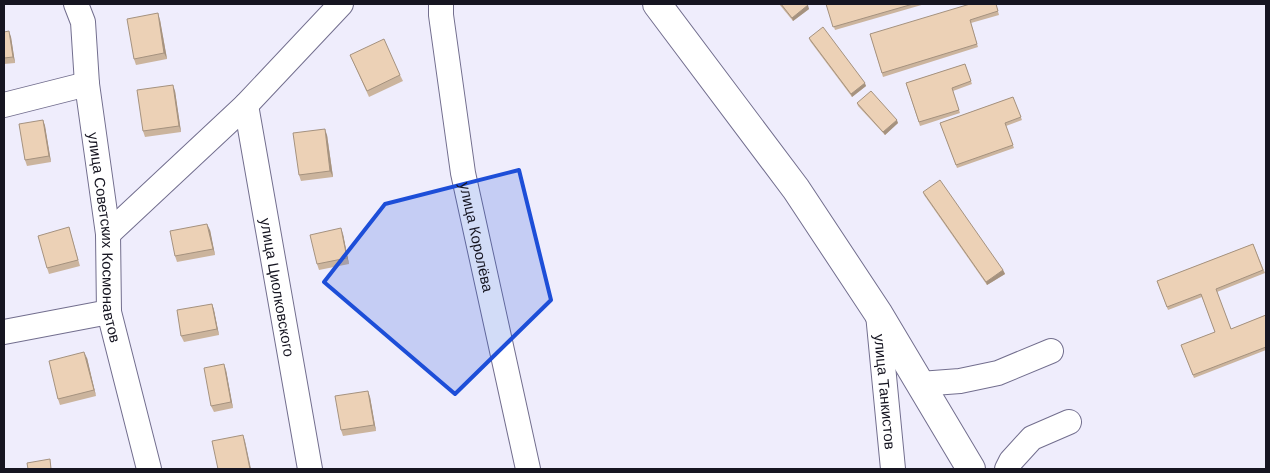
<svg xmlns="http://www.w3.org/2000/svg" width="1270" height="473" viewBox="0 0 1270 473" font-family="Arial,sans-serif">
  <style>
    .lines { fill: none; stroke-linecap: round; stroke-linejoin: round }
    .minor-casing { stroke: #726e8e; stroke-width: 26 }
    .major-casing { stroke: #726e8e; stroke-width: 30 }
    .minor { stroke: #fff; stroke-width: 24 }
    .major { stroke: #fff; stroke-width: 28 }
    .wall { fill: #cbb49d }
    .shaded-wall { fill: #a5927f }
    .building { fill: #ecd1b6; stroke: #a5927f }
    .marked { fill: #1d4ed8; fill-opacity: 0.2; stroke: #1d4ed8; stroke-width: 4; stroke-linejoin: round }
    .labels { text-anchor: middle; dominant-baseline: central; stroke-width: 4; stroke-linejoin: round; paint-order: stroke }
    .street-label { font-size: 15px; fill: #161521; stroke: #fcfcfc }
  </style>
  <rect width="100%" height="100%" fill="#efedfc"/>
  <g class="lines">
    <g class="minor-casing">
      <g id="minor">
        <path id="s1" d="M76 4 83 22 87 84 108 234 109 312 149 469"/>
        <path id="s2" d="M441 4V15L463 173 528 469"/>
        <path d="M4 105 87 84"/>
        <path id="s3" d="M246 105 310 469"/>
        <path d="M108 234 246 105 341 4"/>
        <path id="s4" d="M878 314 893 469"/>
        <path d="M4 332 109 312"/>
        <path d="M920 384 960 381 998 373 1051 351"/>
        <path d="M1007 469 1011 461 1032 438 1069 422"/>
      </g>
    </g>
    <g class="major-casing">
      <path id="major" d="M657 4 796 189 878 313 971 469"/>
    </g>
    <use href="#minor" class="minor"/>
    <use href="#major" class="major"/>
  </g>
  <g class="wall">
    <path d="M779 4H806L809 9 793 21Z"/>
    <path d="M826 4H925L835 30Z"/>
    <path d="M996 4 999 15 971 23 978 47 883 77 870 34Z"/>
    <path d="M160 20 167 59 136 65 134 59Z"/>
    <path d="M4 32 11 37 15 63 4 64Z"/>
    <path d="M809 38 866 86 852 97 810 41Z"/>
    <path d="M350 55 400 75 403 81 369 97Z"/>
    <path d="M965 64 972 84 953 91 960 113 920 126 906 83Z"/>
    <path d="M175 91 181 132 145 137 143 131Z"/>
    <path d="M1013 97 1022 120 1006 126 1014 148 957 168 940 123Z"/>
    <path d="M857 103 898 123 885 135 858 106Z"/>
    <path d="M43 120 45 126 51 162 27 166 25 160Z"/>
    <path d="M327 135 333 177 301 181 299 175Z"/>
    <path d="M923 192 1003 270 1005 274 987 285 924 195Z"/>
    <path d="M69 227 80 266 49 274 47 268Z"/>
    <path d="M210 230 215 255 177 262 175 256Z"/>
    <path d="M343 234 349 264 319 270 317 264Z"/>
    <path d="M1253 244 1265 273 1217 292 1231 329 1266 315V350L1194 378 1181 345 1215 332 1202 297 1168 310 1157 281Z"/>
    <path d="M212 304 214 310 219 335 184 342 181 336Z"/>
    <path d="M87 358 96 396 60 405 58 399Z"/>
    <path d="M226 370 233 408 214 412 211 406Z"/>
    <path d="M370 397 376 431 343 436 341 430Z"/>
  </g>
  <g class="shaded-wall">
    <path d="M808 5 809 9 793 21 792 18Z"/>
    <path d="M158 13 160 20 167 59 164 53Z"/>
    <path d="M9 31 11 37 15 63 13 57Z"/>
    <path d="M865 83 866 86 852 97 851 94Z"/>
    <path d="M173 85 175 91 181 132 179 126Z"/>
    <path d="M43 120 45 126 51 162 49 156Z"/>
    <path d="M897 120 898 123 885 135 883 132Z"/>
    <path d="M325 129 327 135 333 177 330 171Z"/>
    <path d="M207 224 210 230 215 255 213 249Z"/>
    <path d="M341 228 343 234 349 264 347 258Z"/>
    <path d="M1003 270 1005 274 987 285 986 282Z"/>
    <path d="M212 304 214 310 219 335 217 329Z"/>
    <path d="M84 352 87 358 96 396 94 390Z"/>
    <path d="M224 364 226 370 233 408 231 402Z"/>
    <path d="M368 391 370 397 376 431 374 425Z"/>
    <path d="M243 435 245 441 251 469H250Z"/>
  </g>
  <g class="building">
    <path d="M781 4H806L808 5 792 18Z"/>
    <path d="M826 4H913L833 27Z"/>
    <path d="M970 4H996L998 11 970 20 977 44 882 73 870 34Z"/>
    <path d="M158 13 164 53 134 59 127 19Z"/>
    <path d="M823 27 865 83 851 94 809 38Z"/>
    <path d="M9 31 13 57 4 58V32Z"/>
    <path d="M384 39 400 75 367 91 350 55Z"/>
    <path d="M965 64 971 81 952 88 959 110 919 122 906 83Z"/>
    <path d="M173 85 179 126 143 131 137 90Z"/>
    <path d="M871 91 897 120 883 132 857 103Z"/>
    <path d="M1013 97 1021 117 1005 123 1013 145 956 165 940 123Z"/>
    <path d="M43 120 49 156 25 160 19 124Z"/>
    <path d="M325 129 330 171 299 175 293 133Z"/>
    <path d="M940 180 1003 270 986 282 923 192Z"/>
    <path d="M207 224 213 249 175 256 170 231Z"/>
    <path d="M69 227 78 260 47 268 38 236Z"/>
    <path d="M341 228 347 258 317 264 310 235Z"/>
    <path d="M1253 244 1263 270 1216 289 1231 329 1266 315V347L1193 375 1181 345 1215 332 1201 294 1167 307 1157 281Z"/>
    <path d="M212 304 217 329 181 336 177 310Z"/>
    <path d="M84 352 94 390 58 399 49 361Z"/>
    <path d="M224 364 231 402 211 406 204 368Z"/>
    <path d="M368 391 374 425 341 430 335 396Z"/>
    <path d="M243 435 250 469H218L212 441Z"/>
    <path d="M50 459 51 469H28L27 463Z"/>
  </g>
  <path class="marked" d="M519 170 551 300 455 394 324 282 385 204Z"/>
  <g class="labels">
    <g class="street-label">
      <text stroke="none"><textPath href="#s1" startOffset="236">улица Советских Космонавтов</textPath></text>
      <text stroke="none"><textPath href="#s2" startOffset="236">улица Королёва</textPath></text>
      <text stroke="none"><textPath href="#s3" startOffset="185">улица Циолковского</textPath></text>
      <text stroke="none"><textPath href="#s4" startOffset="78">улица Танкистов</textPath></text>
    </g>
  </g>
  <rect width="1270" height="473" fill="none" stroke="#161521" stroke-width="10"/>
</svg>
